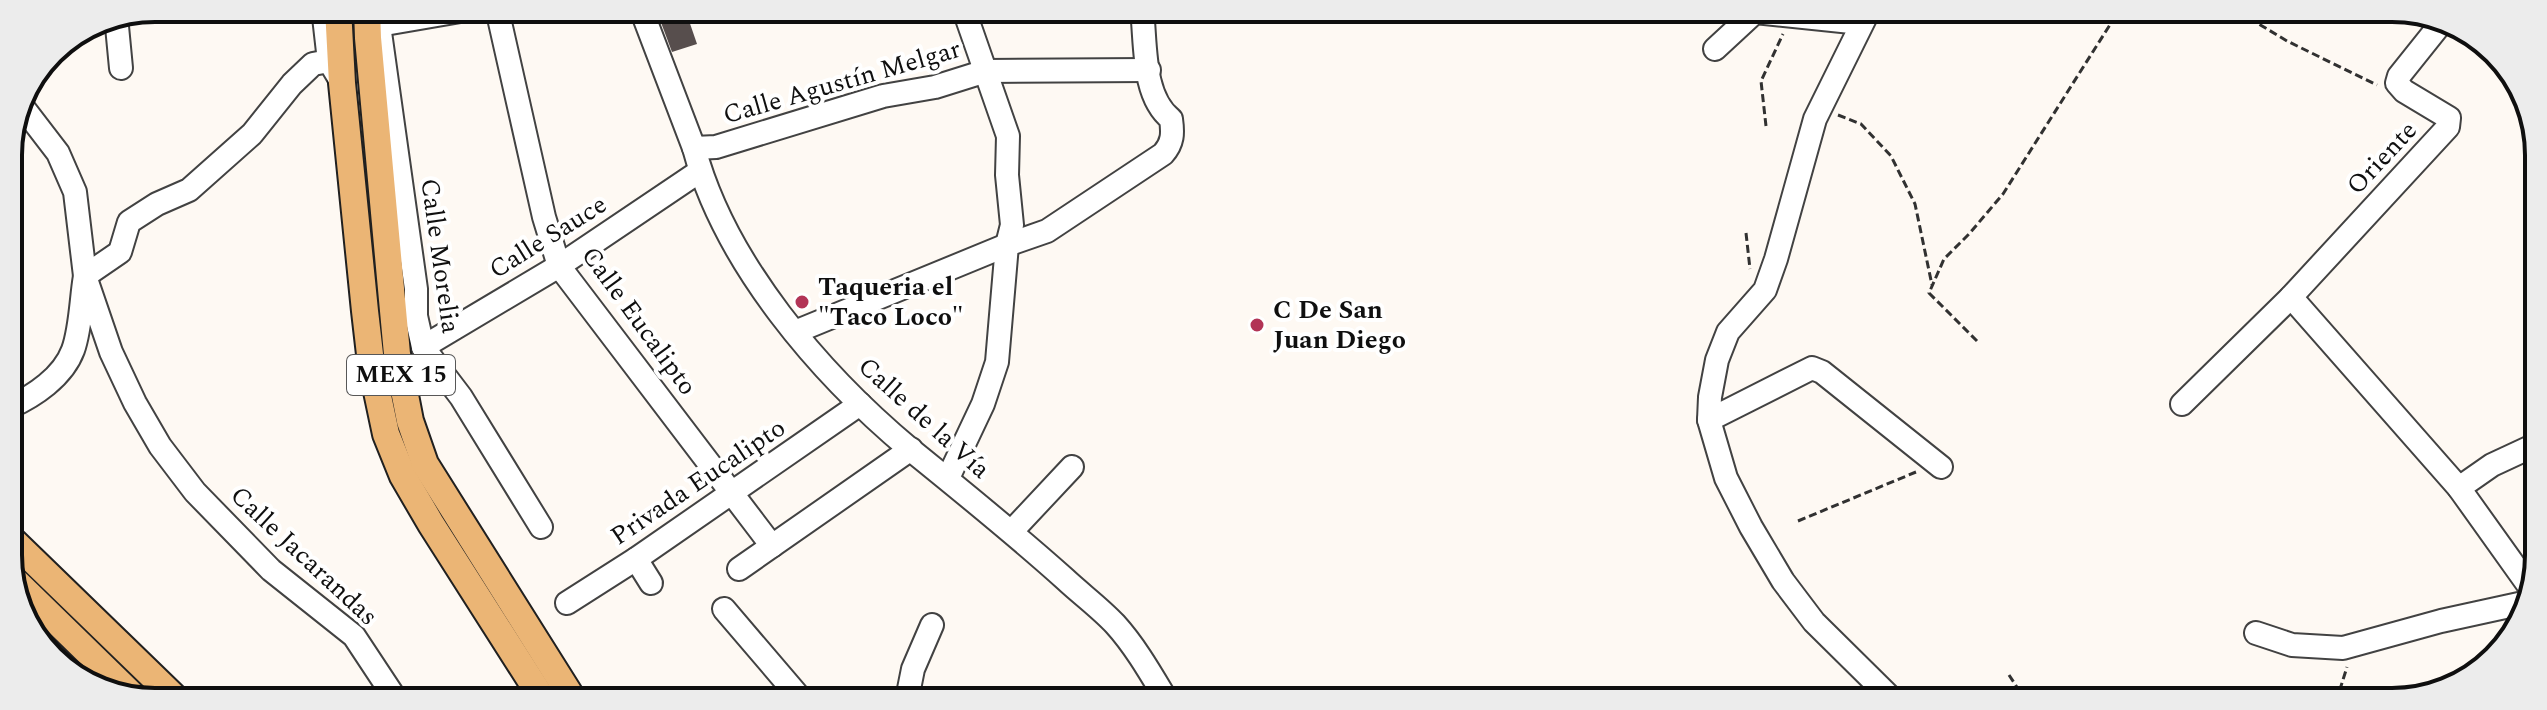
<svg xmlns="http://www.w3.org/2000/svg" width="2547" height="710" viewBox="0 0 2547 710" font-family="Spectral,serif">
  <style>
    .building { fill: #574e4d }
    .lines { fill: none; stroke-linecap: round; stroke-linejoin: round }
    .minor-casing { stroke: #424242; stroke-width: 26 }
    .major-casing { stroke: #202020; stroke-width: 30 }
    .path { stroke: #313131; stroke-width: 3; stroke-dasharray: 8 4; stroke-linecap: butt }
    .minor { stroke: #fff; stroke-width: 22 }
    .major { stroke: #ebb575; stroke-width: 26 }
    .poi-dot { fill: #b23456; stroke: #fff; stroke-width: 3 }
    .labels { text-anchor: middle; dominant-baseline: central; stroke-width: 8; stroke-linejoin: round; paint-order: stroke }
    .shield { fill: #fff; stroke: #575757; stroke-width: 2 }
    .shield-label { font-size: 24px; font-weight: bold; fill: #0f0f0f }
    .street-label { font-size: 26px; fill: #0f0f0f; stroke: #fff }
    .poi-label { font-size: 26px; font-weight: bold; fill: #0f0f0f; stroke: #fff; text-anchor: start }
    .rim { fill: none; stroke: #0f0f0f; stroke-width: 4 }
  </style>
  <rect width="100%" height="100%" fill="#fef9f3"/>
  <path class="building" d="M656 9H685L697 44 672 52Z"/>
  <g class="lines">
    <g class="minor-casing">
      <g id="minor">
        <path d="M323 8 329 61"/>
        <path d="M381 8 379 25 416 289V316L423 347 461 397 541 527"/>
        <path d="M497 9 544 217 559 266 772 546"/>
        <path d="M641 9 694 148C725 264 820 374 911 450 963 492 1015 534 1065 579 1081 594 1100 608 1115 624 1135 646 1151 674 1166 699"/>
        <path d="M1868 12 1815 119 1776 259 1765 290 1728 332 1717 360 1710 397 1709 420 1726 478 1751 527 1783 581 1814 622 1894 701"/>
        <path d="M116 16 121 68"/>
        <path d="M379 25 472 9"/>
        <path d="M1715 49 1755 12 1861 23"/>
        <path d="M25 110 58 153 75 192 85 276 111 352 135 403 160 446 195 492 271 570 354 636 395 698"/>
        <path d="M694 148 716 147 883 96 935 87 986 71 1149 70"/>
        <path d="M2291 297 2459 488 2534 593"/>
        <path d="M795 332 1007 245 1047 231 1163 154C1173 143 1173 133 1171 119 1142 96 1146 44 1142 10"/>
        <path d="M423 347 559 266 700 171"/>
        <path d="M2182 404 2291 297 2448 127 2449 118 2404 91 2397 83 2399 76 2443 21"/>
        <path d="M10 407C34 396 63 377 73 350 81 328 81 299 85 276L120 252 129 222 157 204 189 190 252 134 292 84 313 64 329 61 342 83"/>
        <path d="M1709 420 1812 368 1822 372 1941 467"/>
        <path d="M948 478 983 404 997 362 1007 245 1012 225 1007 175 1008 136 964 10"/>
        <path d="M2459 488 2492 465 2535 445"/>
        <path d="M1012 531 1072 467"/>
        <path d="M636 559 651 583"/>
        <path d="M739 569 911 449"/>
        <path d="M567 603 636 559 860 404"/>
        <path d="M724 609 800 698"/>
        <path d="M2256 633 2292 645 2343 648 2441 621 2528 602"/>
        <path d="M907 699 913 669 932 625"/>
      </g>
    </g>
    <g class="major-casing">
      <g id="major">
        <path d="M338 8 342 83 365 311 371 363 386 434 403 476 431 524 542 698"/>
        <path d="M367 8 368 38 397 354 410 421 425 464 572 698"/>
        <path d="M11 539 174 697"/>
        <path d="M11 577 134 697"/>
      </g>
    </g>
    <g class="path">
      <path d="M2239 12 2287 41 2377 85"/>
      <path d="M1838 115 1861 124 1891 156 1915 204 1932 285"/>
      <path d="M1766 126 1761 81 1783 34"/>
      <path d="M1746 233 1750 269"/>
      <path d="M1977 341 1929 293 1944 259 1969 234 2003 194 2118 12"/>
      <path d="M1798 521 1916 472"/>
      <path d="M2009 675 2026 701"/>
      <path d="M2336 702 2347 667"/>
    </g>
    <use href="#minor" class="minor"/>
    <use href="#major" class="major"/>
  </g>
  <g class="poi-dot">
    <circle cx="802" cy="302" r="8"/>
    <circle cx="1257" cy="325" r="8"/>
  </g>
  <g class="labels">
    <rect class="shield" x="347" y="355" width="108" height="40" rx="6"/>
    <g class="shield-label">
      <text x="401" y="375">MEX 15</text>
    </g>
    <g class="street-label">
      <text transform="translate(842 82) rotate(-16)">Calle Agustín Melgar</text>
      <text transform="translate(2382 158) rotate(-47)">Oriente</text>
      <text transform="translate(548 237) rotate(-32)">Calle Sauce</text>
      <text transform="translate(440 256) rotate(82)">Calle Morelia</text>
      <text transform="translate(639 321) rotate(54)">Calle Eucalipto</text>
      <text transform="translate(924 418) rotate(42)">Calle de la Vía</text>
      <text transform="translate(698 482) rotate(-34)">Privada Eucalipto</text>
      <text transform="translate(304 556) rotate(43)">Calle Jacarandas</text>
    </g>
    <g class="poi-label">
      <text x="818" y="287">Taqueria el<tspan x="818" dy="30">"Taco Loco"</tspan></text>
      <text x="1273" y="310">C De San<tspan x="1273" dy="30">Juan Diego</tspan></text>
    </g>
  </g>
  <path d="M0 0H2547V710H0ZM155 22H2392A133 133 0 0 1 2525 155V555A133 133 0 0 1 2392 688H155A133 133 0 0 1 22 555V155A133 133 0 0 1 155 22Z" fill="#ececec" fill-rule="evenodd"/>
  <path class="rim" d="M155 22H2392A133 133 0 0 1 2525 155V555A133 133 0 0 1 2392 688H155A133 133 0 0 1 22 555V155A133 133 0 0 1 155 22Z"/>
</svg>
